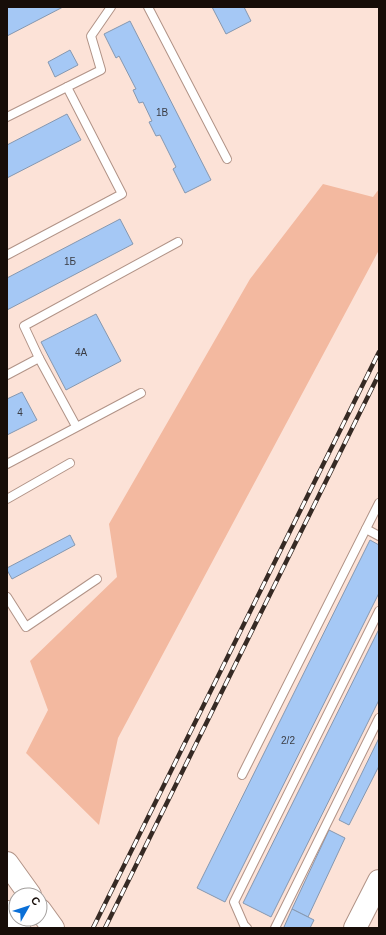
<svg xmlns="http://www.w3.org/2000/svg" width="386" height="935" viewBox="0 0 386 935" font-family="Arial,sans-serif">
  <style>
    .green { fill: #f3b9a0 }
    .building { fill: #a5c8f5; stroke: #8698b0 }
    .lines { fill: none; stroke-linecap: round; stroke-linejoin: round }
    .lane-casing { stroke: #b19387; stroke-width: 10 }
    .secondary-casing { stroke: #b19387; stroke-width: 24 }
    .primary-casing { stroke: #b19387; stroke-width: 24 }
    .lane { stroke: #fff; stroke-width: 8 }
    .secondary { stroke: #fff; stroke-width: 22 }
    .primary { stroke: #fff; stroke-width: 22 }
    .rail-casing { stroke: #362a24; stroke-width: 4.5 }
    .rail { stroke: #fff; stroke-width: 3; stroke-dasharray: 9; stroke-linecap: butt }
    .labels { text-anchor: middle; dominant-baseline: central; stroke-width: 3; stroke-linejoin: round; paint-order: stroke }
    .number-label { font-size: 10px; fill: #3a3c43 }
  </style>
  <rect width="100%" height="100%" fill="#fce2d7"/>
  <path class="green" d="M323 184 373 197 379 189V250L118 738 99 825 26 753 48 710 30 661 117 577 109 524 250 279Z"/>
  <g class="building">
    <path d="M7 7H63L7 36Z"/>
    <path d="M212 7H244L251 21 226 34Z"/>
    <path d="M130 21 211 180 185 193 173 169 176 167 160 135 156 136 149 122 152 121 143 102 139 103 133 90 136 89 119 56 116 58 104 34Z"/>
    <path d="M70 50 78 65 55 77 48 62Z"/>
    <path d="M67 114 81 140 7 178V145Z"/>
    <path d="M120 219 133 244 7 310V278Z"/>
    <path d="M96 314 121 361 66 390 41 342Z"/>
    <path d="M22 392 37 420 7 435V399Z"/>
    <path d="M70 535 75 545 12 579 7 570V568Z"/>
    <path d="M370 540 379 545V593L225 902 197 888Z"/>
    <path d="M379 629V700L271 917 243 903Z"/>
    <path d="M379 738V766L349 825 339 820Z"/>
    <path d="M329 830 345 838 308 917 292 909Z"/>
    <path d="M292 909 314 920 310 928H286L284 927Z"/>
  </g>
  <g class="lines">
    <g class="lane-casing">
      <g id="lane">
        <path d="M148 7 227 159"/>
        <path d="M7 117 101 70 91 36 111 7"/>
        <path d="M7 255 122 194 67 87"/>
        <path d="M7 375 39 358"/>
        <path d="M76 426 39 358 24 326 178 242"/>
        <path d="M7 464 141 393"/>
        <path d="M7 499 70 463"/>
        <path d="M366 529 379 536"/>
        <path d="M7 597 26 627 97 579"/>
        <path d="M242 775 379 503"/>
        <path d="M247 928 244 925 234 902 379 611"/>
        <path d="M275 928 379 718"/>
      </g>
    </g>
    <g class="secondary-casing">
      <path id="secondary" d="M355 928 379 881"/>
    </g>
    <g class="primary-casing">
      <g id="primary">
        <path d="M7 863 30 895"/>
        <path d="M40 910 53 928"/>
        <path d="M7 912 19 928"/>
      </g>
    </g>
    <use href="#lane" class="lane"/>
    <use href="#secondary" class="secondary"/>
    <use href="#primary" class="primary"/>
    <g class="rail-casing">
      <g id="rail">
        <path d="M93 928 379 352"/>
        <path d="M105 928 379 374"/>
      </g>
    </g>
    <use href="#rail" class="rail"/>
  </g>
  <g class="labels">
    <g class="number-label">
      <text x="162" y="112">1В</text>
      <text x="70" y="261">1Б</text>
      <text x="81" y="352">4А</text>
      <text x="20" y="412">4</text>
      <text x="288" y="740">2/2</text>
    </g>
  </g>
  <rect width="386" height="935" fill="none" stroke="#170d08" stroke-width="16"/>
  <g transform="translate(28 907) rotate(51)"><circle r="19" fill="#ffffff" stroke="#a29e9c"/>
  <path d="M0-3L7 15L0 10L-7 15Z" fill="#0a6fd7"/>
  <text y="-6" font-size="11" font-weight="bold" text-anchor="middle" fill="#170d08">С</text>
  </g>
</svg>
